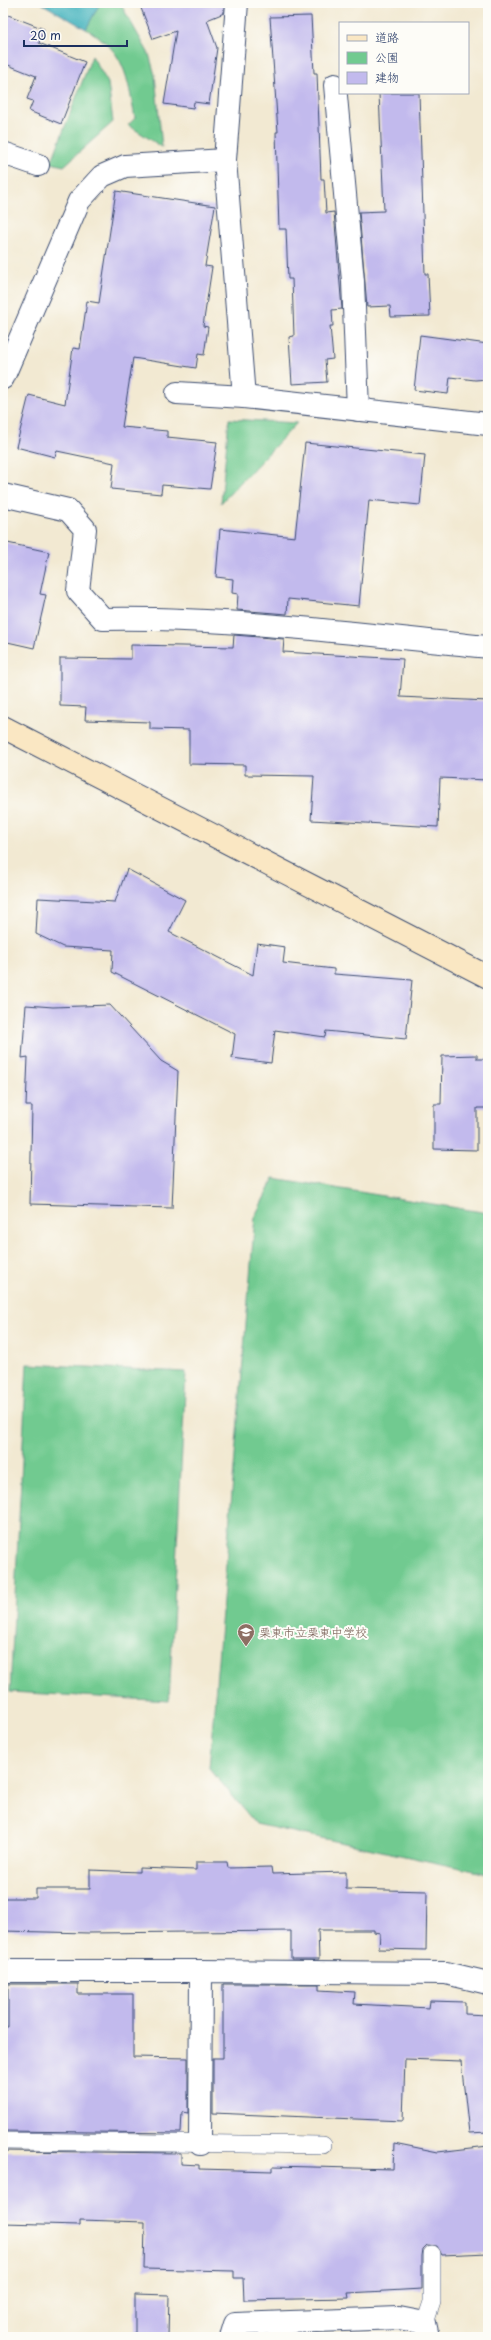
<svg xmlns="http://www.w3.org/2000/svg" width="491" height="2340" viewBox="0 0 491 2340" font-family="'Playpen Sans','Klee One',sans-serif">
  <style>
    .green { fill: #71ca90; stroke: #467c77 }
    .water { fill: #45b4be; stroke: #30728e }
    .building { fill: #c2baed }
    .lines { fill: none; stroke-linecap: round; stroke-linejoin: round }
    .lane-casing { stroke: #3b4b6f; stroke-width: 18 }
    .street-casing { stroke: #3b4b6f; stroke-width: 24 }
    .secondary-casing { stroke: #3b4b6f; stroke-width: 24 }
    .lane { stroke: #fff; stroke-width: 17 }
    .street { stroke: #fff; stroke-width: 22 }
    .secondary { stroke: #fae7c3; stroke-width: 22 }
    .labels { text-anchor: middle; dominant-baseline: central; stroke-width: 4; stroke-linejoin: round; paint-order: stroke }
    .education-label { font-size: 12px; fill: #785e54; stroke: #fdfcf7; text-anchor: start }
  </style>
  <rect width="100%" height="100%" fill="#fdfcf7"/>
  <filter id="ink" filterUnits="userSpaceOnUse"><feTurbulence type="fractalNoise" baseFrequency=".025" numOctaves="2"/><feDisplacementMap in="SourceGraphic" scale="8" xChannelSelector="R" yChannelSelector="G"/><feConvolveMatrix kernelMatrix="1 2 1 2 8 2 1 2 1" color-interpolation-filters="sRGB"/></filter>
  <filter id="wash" filterUnits="userSpaceOnUse"><feTurbulence type="fractalNoise" baseFrequency=".012" numOctaves="4" result="noise"/><feDisplacementMap in="SourceGraphic" scale="16" xChannelSelector="R" yChannelSelector="G"/><feGaussianBlur stdDeviation="0.9" result="paint"/><feColorMatrix in="noise" values="0 0 0 0 0 0 0 0 0 0 0 0 0 0 0 0 0 1.4 0 .05"/><feComposite in="paint" operator="in"/></filter>
  <g filter="url(#wash)">
    <rect width="100%" height="100%" fill="#f2e9d2"/>
    <g class="green">
      <path d="M100 3H120L149 54 155 75 162 147 128 125 135 118C127 77 126 51 86 29Z"/>
      <path d="M92 56 108 83 113 122 64 166 51 163Z"/>
      <path d="M229 419 297 423 221 503Z"/>
      <path d="M274 1178 488 1213V1874L256 1824 209 1768 255 1216Z"/>
      <path d="M27 1364 186 1372 169 1701 10 1692Z"/>
    </g>
    <path class="water" d="M41 3H100L86 29Z"/>
    <g id="blocks">
      <g class="building">
        <path d="M139 3H224V13L207 20 217 48 209 104 194 102 193 108 164 104 176 31 153 39Z"/>
        <path d="M3 13 44 29 39 43 85 62 61 124 29 111 33 101 27 99 36 76 3 63Z"/>
        <path d="M311 16 314 73H317L321 179H324L326 213 334 212 342 309 332 310 333 326H330L333 359 325 360 327 382 292 384 289 337 294 336 292 279H288L286 229H279L276 132H278L270 17Z"/>
        <path d="M379 93H419L425 274H428L430 316 391 317 390 306 367 307 359 212 384 211Z"/>
        <path d="M116 191 215 206 205 266 212 267 203 326 208 327 204 355 198 354 196 368 133 358 122 427 167 431V437L217 442 210 489 162 485 161 494 111 489 114 463 57 451 55 457 16 447 29 395 65 404 73 348 80 349 87 301 99 303Z"/>
        <path d="M420 335 488 344V379L475 380 450 377 448 394 414 390Z"/>
        <path d="M305 443 425 455 420 505 369 500 359 606 288 599 287 614 237 610 238 594 232 593 233 579 216 577 220 529 295 537Z"/>
        <path d="M3 542 49 552 40 594 46 595 34 648 3 641Z"/>
        <path d="M234 635 284 639 283 652 403 659 400 697 488 701V780L440 778 438 827 311 820 314 776 245 775V765L189 764V730L150 729V722L85 720 86 707 60 706V658L131 659V645L233 647Z"/>
        <path d="M127 869 185 900 169 932 253 975 257 943 285 947 283 963 334 969V974L412 980 406 1039 326 1031 325 1037 275 1030 271 1063 232 1058 235 1034 112 972 113 950 63 947 36 934 38 898 115 902Z"/>
        <path d="M26 1005 53 1007 110 1005 161 1061 178 1071 172 1208 30 1204 32 1106H26L28 1057 22 1058Z"/>
        <path d="M477 1055V1059H488V1108H477V1150L434 1149V1104H441L442 1056Z"/>
        <path d="M196 1862H227L228 1868 271 1867 272 1874 346 1872V1889L427 1891 426 1950 379 1949 380 1933 374 1932V1930H318L319 1959H291V1931L89 1933 3 1931V1898H36V1889H90V1870L139 1872V1868L196 1870Z"/>
        <path d="M8 1984H78V1994H133V2057L188 2058V2113L182 2112 181 2133 3 2131V2027H8Z"/>
        <path d="M223 1984H319V1990L355 1992 354 2004 429 2008 430 2001 465 2002V2014L488 2015V2132L469 2133 461 2061 405 2059 403 2121 213 2113V2058H223Z"/>
        <path d="M394 2143 438 2152 488 2146V2253L442 2255 437 2246 427 2245 423 2249 422 2256V2289L348 2293 349 2298 244 2300 243 2278H234V2271L144 2269 145 2222 80 2220V2225L3 2223V2151L181 2153V2164L199 2165V2169L273 2171V2166L393 2169Z"/>
        <path d="M135 2294 169 2295 168 2337H135Z"/>
      </g>
    </g>
  </g>
  <g filter="url(#ink)">
    <use href="#blocks" fill-opacity="0" stroke="#3b4b6f" stroke-width="1"/>
    <g class="lines">
      <g class="lane-casing">
        <g id="lane">
          <path d="M3 2141 323 2145"/>
          <path d="M425 2323 432 2302V2254"/>
        </g>
      </g>
      <g class="street-casing">
        <g id="street">
          <path d="M237 3 225 160 244 397"/>
          <path d="M335 85 353 281 358 410"/>
          <path d="M3 153 38 165"/>
          <path d="M3 378 79 201 102 176 125 166 225 160"/>
          <path d="M177 393 244 397 488 424"/>
          <path d="M3 495 68 510 85 529 78 591 103 619C231 617 360 634 488 647"/>
          <path d="M3 1971H201"/>
          <path d="M200 2144 201 1971 446 1973 488 1983"/>
          <path d="M231 2337 235 2324 399 2318 425 2323 428 2337"/>
        </g>
      </g>
      <g class="secondary-casing">
        <path id="secondary" d="M3 727 488 977"/>
      </g>
      <use href="#lane" class="lane"/>
      <use href="#street" class="street"/>
      <use href="#secondary" class="secondary"/>
    </g>
  </g>
  <defs>
    <g id="school-pin" transform="scale(0.9)"><path d="M0 17L-7.5 6A9.5 9.5 0 1 1 7.5 6Z" fill="#8d6e63" stroke="#fdfcf7"/><path d="M0-5L7-2L0 1L-7-2ZM-4 1L0 2.5L4 1V4Q0 6-4 4Z" fill="#fff"/></g>
  </defs>
  <g fill-rule="evenodd">
    <use href="#school-pin" x="246" y="1632"/>
  </g>
  <g class="labels">
    <g class="education-label">
      <text x="259" y="1632">栗東市立栗東中学校</text>
    </g>
  </g>
  <rect width="491" height="2340" fill="none" stroke="#fdfcf7" stroke-width="16"/>
  <rect x="339" y="22" width="130" height="72" fill="#fdfcf7" stroke="#a3aaba"/>
  <rect x="347" y="35" width="20" height="6" fill="#fae7c3" stroke="#a3aaba"/>
  <text x="375" y="42" font-size="12" fill="#1b2f5e">道路</text>
  <rect x="347" y="52" width="20" height="12" fill="#71ca90" stroke="#a3aaba"/>
  <text x="375" y="62" font-size="12" fill="#1b2f5e">公園</text>
  <rect x="347" y="72" width="20" height="12" fill="#c2baed" stroke="#a3aaba"/>
  <text x="375" y="82" font-size="12" fill="#1b2f5e">建物</text>
  <path d="M24 40v6h103v-6" fill="none" stroke="#1b2f5e" stroke-width="2"/>
  <text x="30" y="40" font-size="12" fill="#1b2f5e" stroke="#fdfcf7" stroke-width="3" paint-order="stroke">20 m</text>
</svg>
